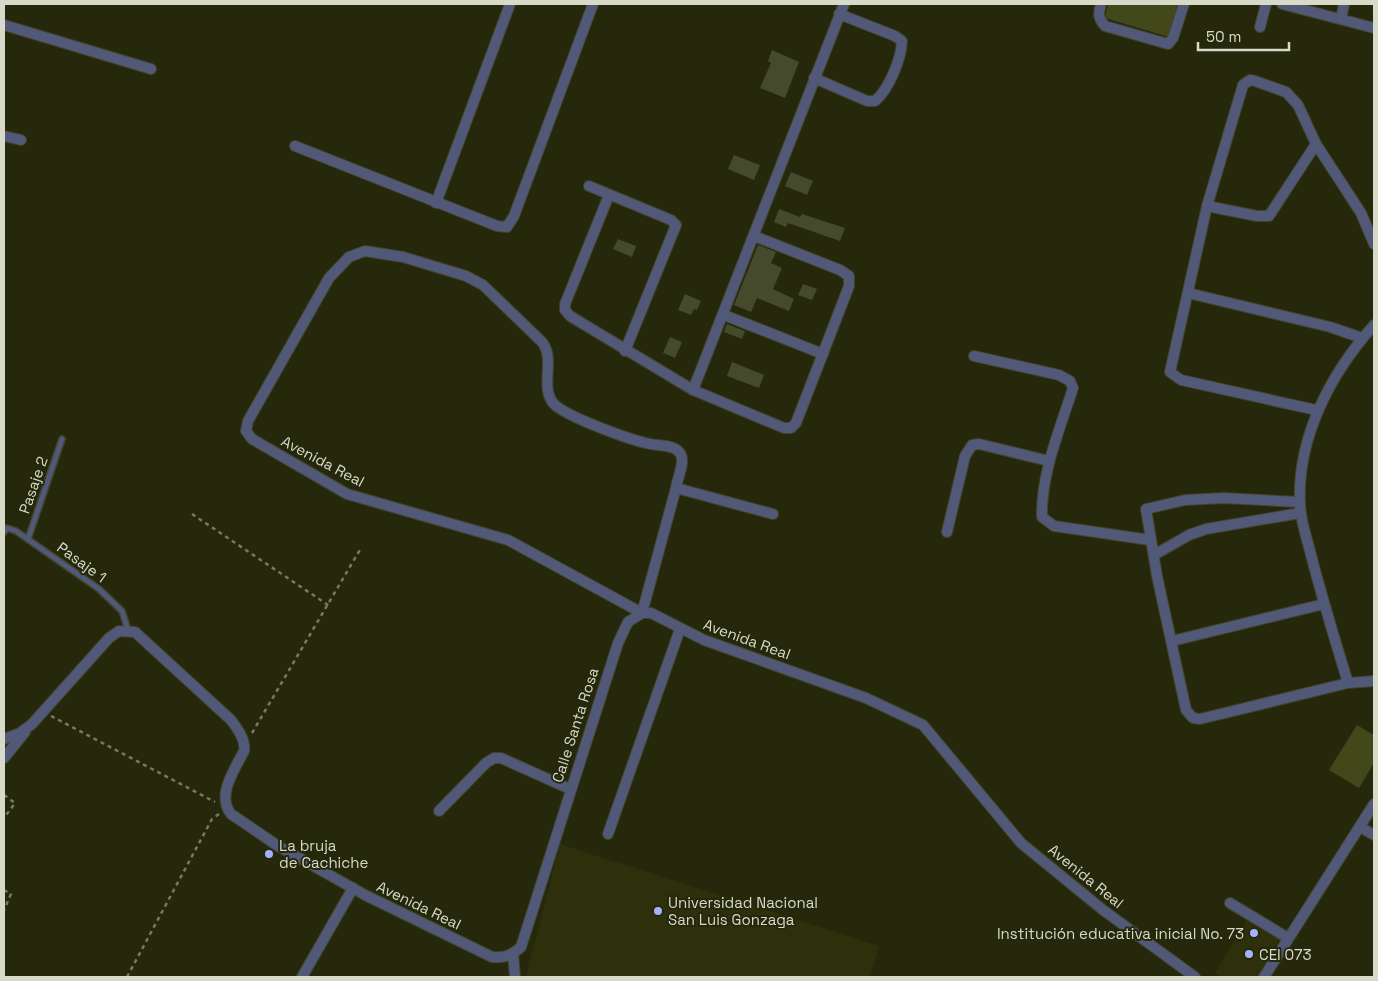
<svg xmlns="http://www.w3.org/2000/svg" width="1378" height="981" viewBox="0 0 1378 981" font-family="'Space Grotesk',sans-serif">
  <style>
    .built { fill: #2d300b }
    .green { fill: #43481a }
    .building { fill: #464a2c }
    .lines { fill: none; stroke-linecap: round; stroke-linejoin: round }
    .service-casing { stroke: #414429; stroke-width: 8 }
    .minor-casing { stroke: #414429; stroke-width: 12 }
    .path { stroke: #777a63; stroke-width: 2.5; stroke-dasharray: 4 4; stroke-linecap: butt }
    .service { stroke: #525877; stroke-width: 5 }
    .minor { stroke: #525877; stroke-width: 10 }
    .poi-dot { fill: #a4b2fc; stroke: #25280b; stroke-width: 2 }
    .labels { text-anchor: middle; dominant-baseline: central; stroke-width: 4; stroke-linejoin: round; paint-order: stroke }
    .street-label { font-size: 15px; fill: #d7dac9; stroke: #25280b }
    .poi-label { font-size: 15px; fill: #d7dac9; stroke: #25280b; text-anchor: start }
  </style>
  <rect width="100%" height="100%" fill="#25280b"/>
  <g class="built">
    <path d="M560 844 879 946 870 977H526Z"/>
    <path d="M1248 918 1280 938 1258 977H1221L1215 973Z"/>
  </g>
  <g class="green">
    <path d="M1108 4H1180L1169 37 1105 18Z"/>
    <path d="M1357 725 1374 735V763L1359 788 1329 770Z"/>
  </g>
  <g class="building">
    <path d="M772 50 799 62 785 98 760 88 771 63 768 61Z"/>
    <path d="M734 155 760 165 754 180 728 169Z"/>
    <path d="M791 172 813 181 807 195 785 186Z"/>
    <path d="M779 209 800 217 802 214 845 228 840 241 788 223 786 227 774 222Z"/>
    <path d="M618 239 636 246 632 257 613 249Z"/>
    <path d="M758 245 776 252 771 263 782 268 773 289 794 299 789 311 757 298 751 312 734 305Z"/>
    <path d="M803 284 817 289 812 300 798 295Z"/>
    <path d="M685 294 701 301 697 310 694 309 691 315 678 310Z"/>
    <path d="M727 324 745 331 742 339 724 332Z"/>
    <path d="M670 337 682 342 675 358 663 353Z"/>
    <path d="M732 362 764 375 759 388 727 376Z"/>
  </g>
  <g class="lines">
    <g class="service-casing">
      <g id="service">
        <path d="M4 532 7 528 16 531 99 589 122 611 128 630"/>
        <path d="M28 539 62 439"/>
      </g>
    </g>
    <g class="minor-casing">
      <g id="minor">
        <path d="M1101 4C1098 14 1098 18 1105 26L1168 44 1173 38 1184 4"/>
        <path d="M1282 4 1374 28"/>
        <path d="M1341 19 1344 4"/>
        <path d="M4 25 151 69"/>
        <path d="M1260 27 1266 4"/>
        <path d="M814 78 867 101H875C889 89 901 60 902 41L895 36 839 14"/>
        <path d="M4 136 21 140"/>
        <path d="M1316 144 1298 105 1286 92 1255 81 1250 80 1243 85 1207 206 1170 372 1181 380 1316 410"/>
        <path d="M295 146 497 226 507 227 514 216 593 4"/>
        <path d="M589 186 671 220 676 225 625 351"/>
        <path d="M609 195 565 304V310L570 316 693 390 784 428H791L796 423 849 286V276L840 270 754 236"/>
        <path d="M436 203 510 4"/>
        <path d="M1207 206 1257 216H1269L1316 144 1361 213 1374 244"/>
        <path d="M1188 293 1330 327 1362 338"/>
        <path d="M724 315 823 354"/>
        <path d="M974 356 1059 375 1070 381 1073 388C1060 429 1041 473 1042 517L1054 526 1150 540"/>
        <path d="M693 390 844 4"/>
        <path d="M1299 502 1223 498 1185 500 1146 509 1157 576 1186 710 1193 718 1200 719 1348 683 1374 681"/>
        <path d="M773 514 676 488C677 479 685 463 681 455 676 444 659 446 650 444 630 440 567 417 554 404 539 388 556 359 542 342L483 285 466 276 403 257 365 251 349 257 329 278 248 421 246 431 252 439 347 494 508 540 642 613H651L704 640 866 698 923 725 1021 843 1103 910 1195 977"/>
        <path d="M947 532 965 456 972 445 979 444 1049 461"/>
        <path d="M1154 555 1189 535 1206 529 1300 513"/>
        <path d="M1172 641 1324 604"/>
        <path d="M1348 683C1335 640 1322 598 1311 555 1307 538 1300 520 1300 503 1297 437 1331 373 1374 325"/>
        <path d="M4 739 20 733 32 724 109 638 119 631 135 632 231 720C237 728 246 740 244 751 235 769 216 795 231 814L278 846 365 895 492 957C504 958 511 956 521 947L618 643 628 622 642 613 676 488"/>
        <path d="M4 758 25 732"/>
        <path d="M439 811 486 763 494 758H501L570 789"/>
        <path d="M1360 827 1374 835"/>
        <path d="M608 834 680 629"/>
        <path d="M1230 903 1288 938"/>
        <path d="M513 954 515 977"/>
        <path d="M302 977 353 888"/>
        <path d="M1264 977 1374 804"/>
      </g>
    </g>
    <g class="path">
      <path d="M192 514 328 605"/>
      <path d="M51 716 215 802"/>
      <path d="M252 733 361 548"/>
      <path d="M4 795 15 803 4 818"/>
      <path d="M4 890 11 894 4 910"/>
      <path d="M127 977 212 819 219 814"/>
    </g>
    <use href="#service" class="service"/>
    <use href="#minor" class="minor"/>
  </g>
  <g class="poi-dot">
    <circle cx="269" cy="854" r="5"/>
    <circle cx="658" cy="911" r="5"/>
    <circle cx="1254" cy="933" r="5"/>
    <circle cx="1249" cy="954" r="5"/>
  </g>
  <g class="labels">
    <g class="street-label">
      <text transform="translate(323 461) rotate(28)">Avenida Real</text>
      <text transform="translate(33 485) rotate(-71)">Pasaje 2</text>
      <text transform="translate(82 562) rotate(36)">Pasaje 1</text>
      <text transform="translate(747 639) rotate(20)">Avenida Real</text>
      <text transform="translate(575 725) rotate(-72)">Calle Santa Rosa</text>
      <text transform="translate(1086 876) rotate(39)">Avenida Real</text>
      <text transform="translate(419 905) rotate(26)">Avenida Real</text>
    </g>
    <g class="poi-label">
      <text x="279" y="845">La bruja<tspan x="279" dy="17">de Cachiche</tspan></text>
      <text x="668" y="902">Universidad Nacional<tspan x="668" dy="17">San Luis Gonzaga</tspan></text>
      <text x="1244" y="933" text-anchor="end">Institución educativa inicial No. 73</text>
      <text x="1259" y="954">CEI 073</text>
    </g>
  </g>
  <rect width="1378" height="981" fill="none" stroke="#d7dac9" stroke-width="10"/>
  <path d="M1198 42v8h91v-8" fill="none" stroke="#d7dac9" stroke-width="2.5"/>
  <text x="1206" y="42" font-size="15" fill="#d7dac9" stroke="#25280b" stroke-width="4" paint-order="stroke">50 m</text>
</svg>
